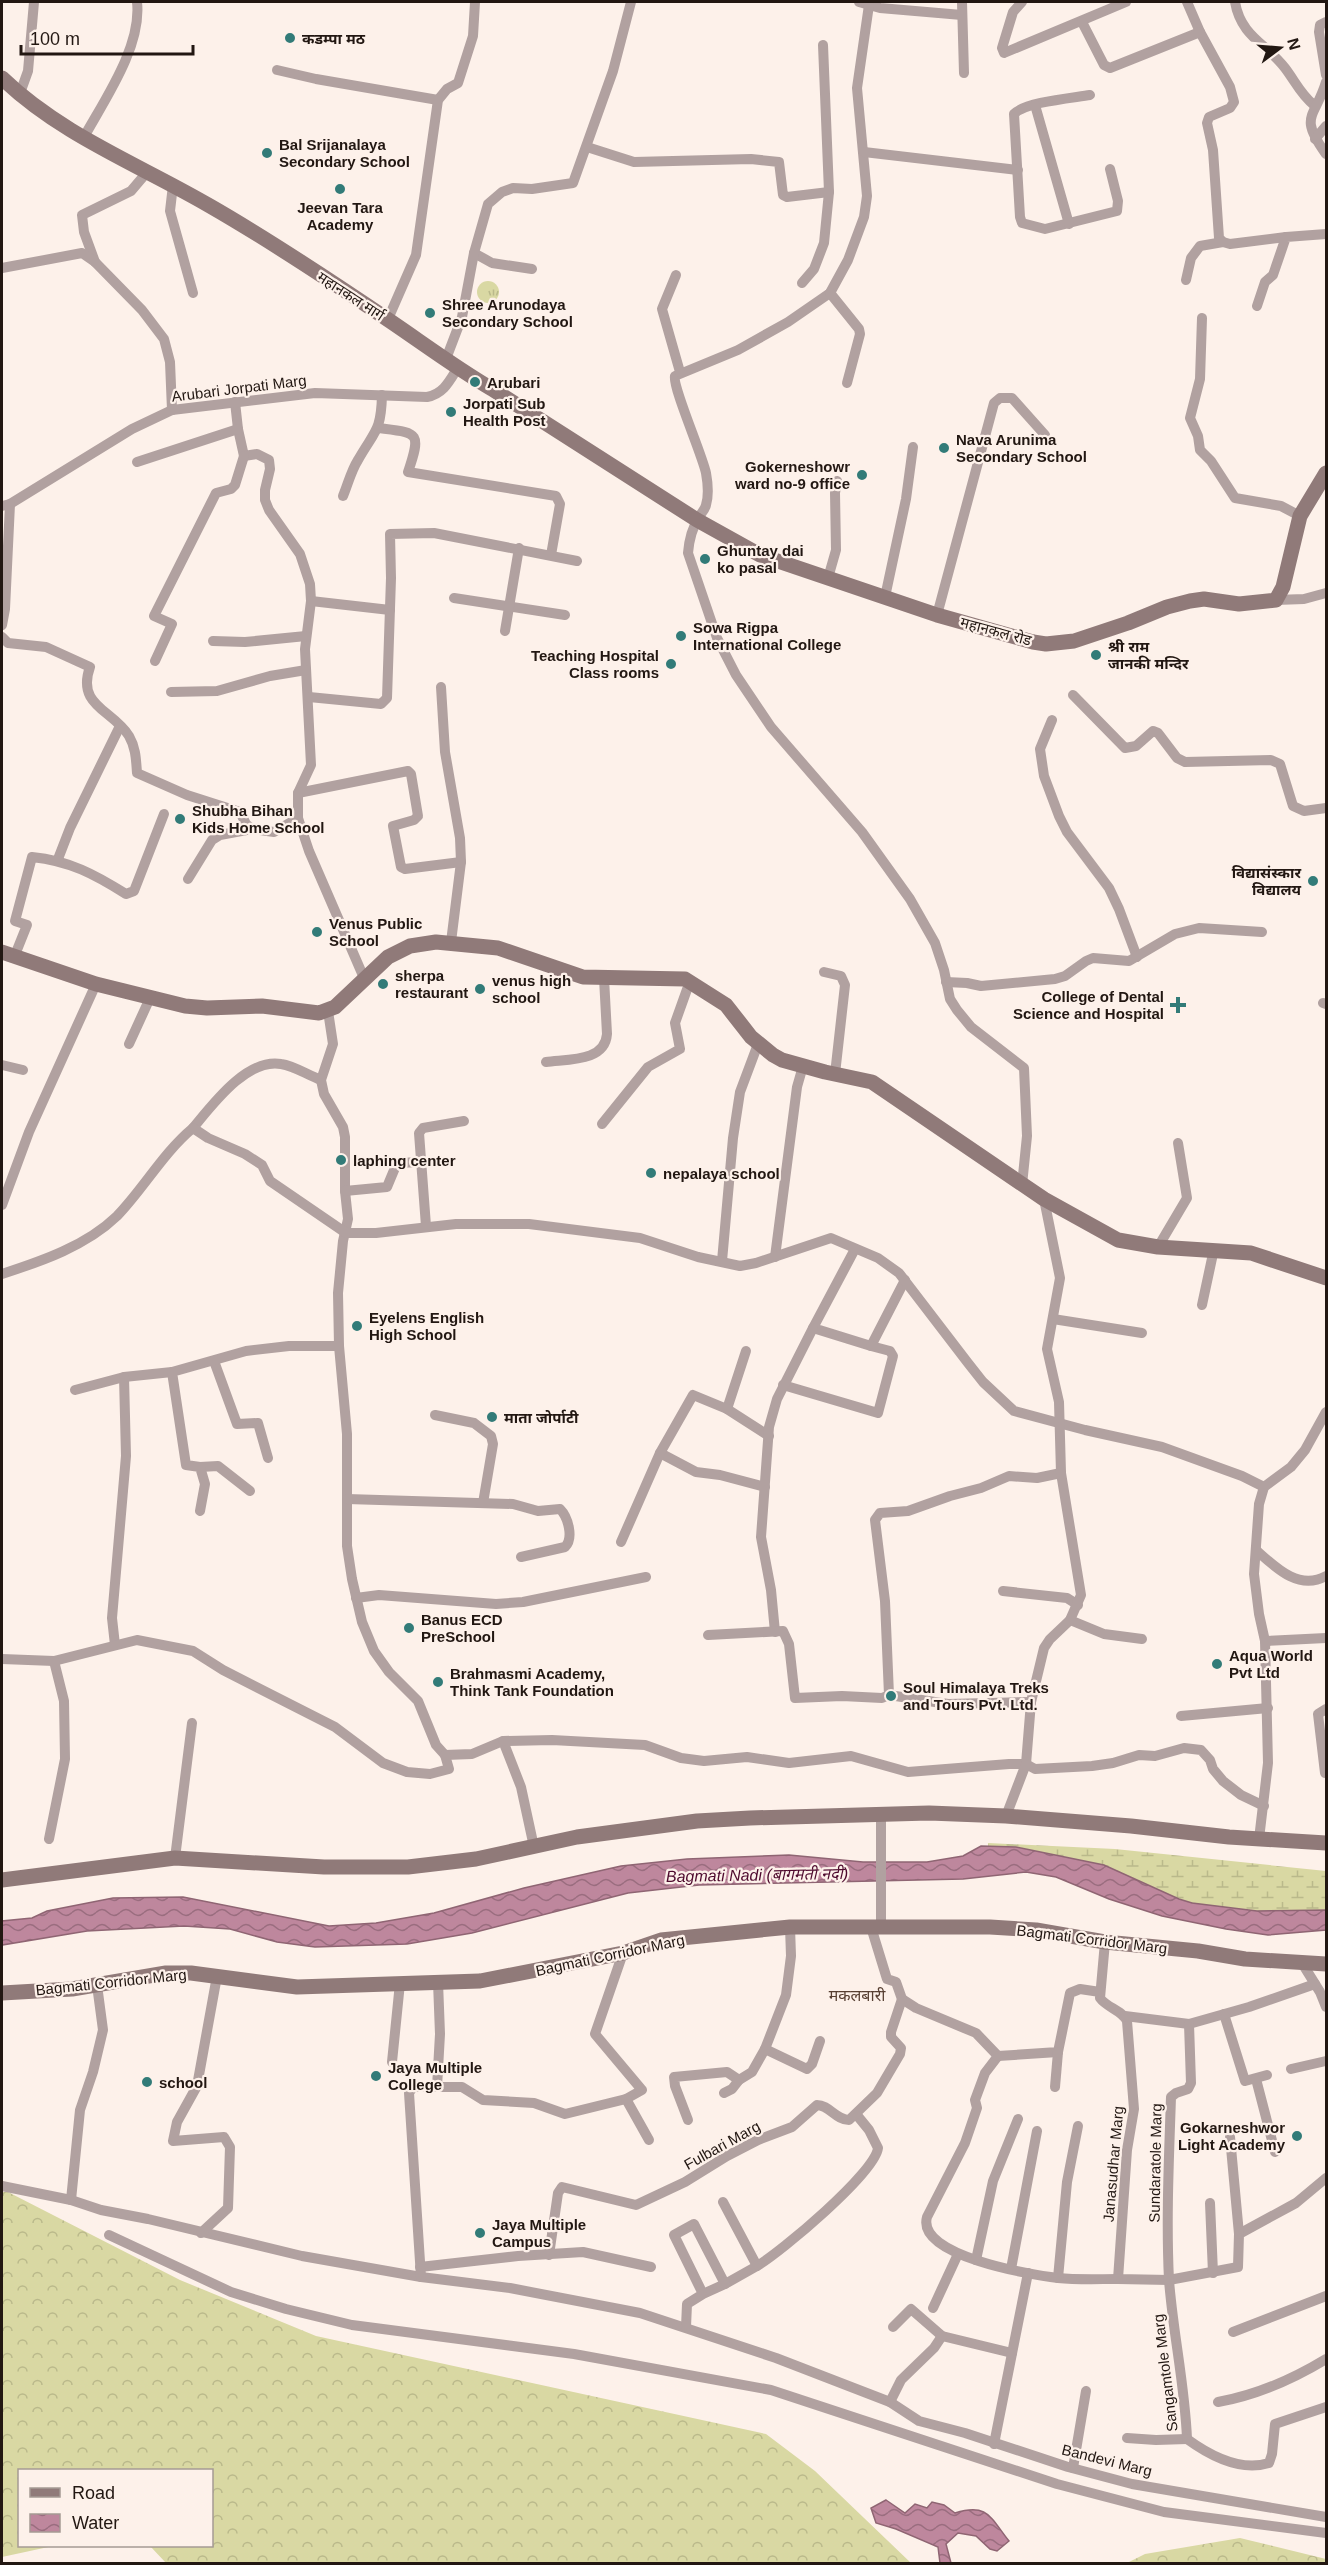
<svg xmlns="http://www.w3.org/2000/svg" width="1328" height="2565" viewBox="0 0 1328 2565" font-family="Helvetica,'Noto Sans Devanagari',sans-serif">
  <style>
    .grass { fill: url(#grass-tufts) }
    .forest { fill: url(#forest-crowns) }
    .wetland { fill: url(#wetland-marsh) }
    .water { fill: url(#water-waves); stroke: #8f6573; stroke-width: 1.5 }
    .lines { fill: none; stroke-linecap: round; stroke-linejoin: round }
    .street { stroke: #b1a1a0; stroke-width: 10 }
    .secondary { stroke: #907a79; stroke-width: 15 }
    .poi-dot { fill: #327b78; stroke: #fdf1ea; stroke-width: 2 }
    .labels { text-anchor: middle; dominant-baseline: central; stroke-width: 4.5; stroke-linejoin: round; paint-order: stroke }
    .poi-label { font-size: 15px; font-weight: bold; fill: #221712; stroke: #fdf1ea; text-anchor: start }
    .street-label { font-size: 15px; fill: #221712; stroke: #fdf1ea }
    .water-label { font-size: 16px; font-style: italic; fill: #4e0a2e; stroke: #fdf1ea }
    .neighbourhood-label { font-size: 16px; fill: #573f32; stroke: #fdf1ea }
  </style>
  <defs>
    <pattern id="grass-tufts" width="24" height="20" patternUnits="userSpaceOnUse" patternTransform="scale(1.5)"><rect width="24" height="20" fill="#d9d8a3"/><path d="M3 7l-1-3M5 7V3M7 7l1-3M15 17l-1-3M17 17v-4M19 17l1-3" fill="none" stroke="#bab98b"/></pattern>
    <pattern id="forest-crowns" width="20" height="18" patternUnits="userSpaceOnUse" patternTransform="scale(1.5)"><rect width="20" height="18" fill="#d9d8a3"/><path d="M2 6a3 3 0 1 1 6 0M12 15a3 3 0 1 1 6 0" fill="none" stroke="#bab98b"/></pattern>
    <pattern id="wetland-marsh" width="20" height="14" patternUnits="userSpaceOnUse" patternTransform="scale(1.5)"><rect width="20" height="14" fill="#d9d8a3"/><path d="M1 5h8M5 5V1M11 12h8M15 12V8" fill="none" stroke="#bab98b"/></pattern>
    <pattern id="water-waves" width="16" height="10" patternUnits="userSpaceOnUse" patternTransform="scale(1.5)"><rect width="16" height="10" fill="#be879d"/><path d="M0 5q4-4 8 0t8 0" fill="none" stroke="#9a6d7f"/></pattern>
  </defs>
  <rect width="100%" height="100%" fill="#fdf1ea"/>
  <circle class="grass" cx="488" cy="292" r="11"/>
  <g class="forest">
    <path d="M2 2192H8L180 2280 316 2336 766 2434 815 2471 911 2563H166L150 2546H146H212V2470H20V2546H53L2 2557Z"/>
    <path d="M1240 2538 1326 2559V2563H1127L1145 2554Z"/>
  </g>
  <path class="wetland" d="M988 1843 1115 1849 1326 1871V1910L1257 1911 1192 1903 1179 1899 1104 1865 1017 1847H988Z"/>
  <g class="water">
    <path d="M981 1846 1016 1847 1104 1865 1179 1899 1192 1903 1257 1911 1326 1910V1930L1268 1935 1226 1929 1162 1916 1109 1899 1056 1877 1026 1872 963 1879 699 1885 628 1893 472 1933 407 1944 315 1947 277 1942 230 1929 184 1926 87 1931 2 1945V1921L32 1918 47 1911 113 1898 183 1897 329 1926 376 1923 434 1913 524 1888 621 1866 687 1859 789 1855 863 1862H927L963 1856Z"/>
    <path d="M886 2500 905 2513 915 2504 927 2508 932 2502 944 2505 955 2513C988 2503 990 2517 1009 2541L997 2551 990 2549 976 2536 958 2533 946 2544 951 2563H940L938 2547 896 2529 876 2523 871 2508Z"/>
  </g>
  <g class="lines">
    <g class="street">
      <path d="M859 2 880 8 962 15"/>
      <path d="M962 2 964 73"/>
      <path d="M1022 2 1013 12 1002 48 1004 53 1126 2"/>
      <path d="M1187 2 1200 32 1230 87 1234 102 1230 108 1209 117 1207 123 1213 150 1219 238 1223 242 1230 244 1286 237"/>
      <path d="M1235 2C1241 37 1267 44 1285 68 1295 81 1301 95 1314 105"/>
      <path d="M869 5 857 88 867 196 864 217 848 260 830 293 788 322 738 350 675 376C672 386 702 454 706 473 708 484 709 495 706 505 705 510 701 513 699 517 692 528 689 541 688 553L717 638 736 675 771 727 862 832 910 899 935 943 944 970 950 999 957 1010 971 1027 1024 1068 1027 1136 1022 1185"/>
      <path d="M1082 22 1104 65 1110 68 1200 32"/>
      <path d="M1326 22 1320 25 1319 32 1326 75"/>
      <path d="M277 70 316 79 438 100"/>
      <path d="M1326 82C1315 119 1298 115 1326 154"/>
      <path d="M1090 95C1073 98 1025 102 1014 114L1020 217 1022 223 1045 229 1117 211 1118 201 1110 169"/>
      <path d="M19 96 28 71 34 2"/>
      <path d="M1035 105 1069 224"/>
      <path d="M84 137C105 99 142 46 137 2"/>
      <path d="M1315 139 1326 126"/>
      <path d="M587 147 634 162 751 159 779 162 783 195 787 197 829 192"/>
      <path d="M864 152 1018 170"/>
      <path d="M173 185 170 211 193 293"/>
      <path d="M474 253 492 263 532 269"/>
      <path d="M95 262 84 232 82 215 131 191 148 171"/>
      <path d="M2 268 82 253 95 262 142 310 164 339 170 362 172 410"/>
      <path d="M676 275 662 309 680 372"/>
      <path d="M1186 280 1191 258 1200 246 1223 242"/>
      <path d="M802 283 814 269 824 243 829 192 823 45"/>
      <path d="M830 293 859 329 860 334 847 383"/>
      <path d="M1257 306 1265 282 1273 275 1286 237 1326 234"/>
      <path d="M1202 318 1200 379 1190 418 1198 436 1200 450 1211 461 1235 498 1281 506 1300 516"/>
      <path d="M388 319 416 255 438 100 447 89 458 83 473 36 475 2"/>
      <path d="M446 359 462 317 474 253 488 204 502 192 513 188 532 189 573 183 613 71 631 2"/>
      <path d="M235 402 238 429 244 456 257 454 269 460 270 469 265 490V500L269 510 300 554 310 584 311 601 305 649 311 765 298 793V818L309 851 364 978"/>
      <path d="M378 428C418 433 422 431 408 472L556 496 560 504 551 555"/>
      <path d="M137 462 238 429"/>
      <path d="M343 496C348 484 351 471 358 460 375 430 381 432 382 395"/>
      <path d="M2 506 10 504 132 429 172 410 315 393 427 397C443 394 449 382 457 369"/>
      <path d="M828 578 836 550 835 493 837 481"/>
      <path d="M885 597 906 499 913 447"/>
      <path d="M454 598 565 615"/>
      <path d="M1276 600 1304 599 1326 593"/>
      <path d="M311 601 390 610"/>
      <path d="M937 615 994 403 1000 398H1012L1045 435"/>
      <path d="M2 625 5 609 10 504"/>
      <path d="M505 631 519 548"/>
      <path d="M2 637 8 643 46 647 90 667C76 706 113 710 129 736 136 748 136 760 137 773L187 795 240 812 246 824 252 829"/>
      <path d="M213 641 245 642 306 636"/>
      <path d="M155 661 172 624 154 616 216 493 231 489 235 485 244 456"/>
      <path d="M441 687 445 752 460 838 461 862 451 942"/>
      <path d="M171 692 217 691 270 676 306 670"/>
      <path d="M1073 695 1125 748 1136 746 1153 731 1158 733 1177 758 1185 762 1271 760 1280 764 1293 806 1304 811 1326 808"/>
      <path d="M309 697 381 704 387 698 391 578 390 534 434 533 577 561"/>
      <path d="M1052 720 1040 749 1044 776 1059 816 1067 832 1109 888 1119 909 1137 957"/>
      <path d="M298 793 408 771 411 774 418 816 414 820 393 826 401 867 405 869 461 862"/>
      <path d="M58 859 70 828 120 726"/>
      <path d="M188 879 212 840 220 835 252 829 274 832 298 818"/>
      <path d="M15 955 27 925 15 921 32 857C70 861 94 874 126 894L134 891 164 814"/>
      <path d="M824 972 841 976 845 985 835 1074"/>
      <path d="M946 982 967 983 981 986 1055 979 1065 976 1086 961 1093 958 1129 961 1175 934 1199 928 1262 932"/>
      <path d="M1323 1003 1326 1004"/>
      <path d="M328 1011 333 1044 321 1080 324 1094 343 1127 345 1137V1191L348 1219 343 1241 338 1293 339 1346 347 1434V1546L352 1579 362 1622 374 1651 389 1672 418 1701 436 1745 445 1755 472 1754 503 1741 521 1787 534 1847"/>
      <path d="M129 1044 150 998"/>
      <path d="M546 1062C568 1059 605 1062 607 1034L604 978"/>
      <path d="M2 1065 23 1070"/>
      <path d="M602 1124 648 1067 680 1049 675 1023 690 981"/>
      <path d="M193 1128C213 1104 247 1058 281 1064 295 1066 307 1075 321 1080"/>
      <path d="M345 1191 387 1187 397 1163 422 1162"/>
      <path d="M2 1205 29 1132 96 984"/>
      <path d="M426 1226 419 1133 423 1128 464 1121"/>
      <path d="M1158 1247 1187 1198 1178 1143"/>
      <path d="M855 1249 813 1328 871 1346 905 1280"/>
      <path d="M775 1257 797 1087 803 1066"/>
      <path d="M722 1261 733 1138 740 1092 758 1044"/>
      <path d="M2 1274C42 1261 86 1246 117 1216 144 1188 163 1153 193 1128L208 1138 245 1154 262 1165 270 1181 346 1233H376L456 1224H529L640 1238 698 1257 740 1266 756 1263 831 1238 878 1258 899 1273 968 1363 983 1382 1014 1411 1085 1430 1162 1447 1242 1476 1264 1487"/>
      <path d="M1202 1305 1214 1249"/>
      <path d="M1053 1319 1142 1333"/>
      <path d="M214 1361 237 1424 258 1423 268 1458"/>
      <path d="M783 1385 878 1413 893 1356 890 1351 871 1346"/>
      <path d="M75 1390 124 1377 172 1372"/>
      <path d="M727 1409 746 1351"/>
      <path d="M435 1415 474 1423 491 1436 493 1444 483 1503"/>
      <path d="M660 1453 696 1472 720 1475 765 1487"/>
      <path d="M200 1467 218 1466 250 1491"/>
      <path d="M347 1499 513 1504 538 1511 560 1509C568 1517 574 1538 565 1547L521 1557"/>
      <path d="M200 1511 205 1484 200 1467 186 1465 172 1372 246 1351 289 1346H339"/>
      <path d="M621 1542 660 1453 693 1395 727 1409 769 1436"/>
      <path d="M1256 1550C1276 1568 1299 1591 1326 1576"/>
      <path d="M1003 1591 1067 1598 1078 1605"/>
      <path d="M356 1598 379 1595 496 1604 523 1602 646 1577"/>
      <path d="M1070 1620 1104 1634 1142 1639"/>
      <path d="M775 1632 771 1590 761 1537 769 1427 777 1399 813 1328"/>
      <path d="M708 1635 783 1631 789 1644 795 1698 842 1696 882 1698 889 1695 885 1601 875 1520 880 1513 908 1511 950 1496 981 1488 1009 1476 1037 1478 1061 1473"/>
      <path d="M1265 1641 1326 1638"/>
      <path d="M115 1645 112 1618 126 1456 124 1377"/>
      <path d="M2 1659 54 1661 137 1640 193 1651 223 1670 335 1727 383 1763 407 1772 430 1774 449 1769 445 1755"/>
      <path d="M889 1695 948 1704 1031 1702"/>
      <path d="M1181 1716 1268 1708"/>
      <path d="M503 1741 552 1740 645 1745 681 1758 704 1761 747 1757 789 1763 851 1756 908 1772 1009 1764H1026L1035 1769 1092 1766 1113 1763 1139 1755 1155 1756 1184 1748 1201 1750 1210 1760 1213 1769 1223 1781 1241 1795 1264 1806"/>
      <path d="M1325 1773 1318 1714 1326 1709"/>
      <path d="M881 1816V1928"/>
      <path d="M1006 1816 1026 1764 1031 1702 1044 1648 1050 1639 1070 1620 1081 1595 1061 1473 1059 1402 1047 1349 1060 1278 1044 1199"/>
      <path d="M49 1839 65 1759 64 1701 54 1661"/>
      <path d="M1259 1839 1268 1763 1265 1641 1259 1614 1254 1574 1259 1504 1264 1487 1291 1467 1305 1450 1326 1412"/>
      <path d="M175 1858 192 1723"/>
      <path d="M871 1927 887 1979 896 1982 902 1999"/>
      <path d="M1105 1942 1100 1998C1107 2008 1122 2010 1127 2021L1134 2109 1127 2150 1118 2279 1169 2280 1238 2267 1239 2234 1296 2203 1326 2178"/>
      <path d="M1302 1963 1320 1992 1326 2007"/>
      <path d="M902 1999 916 2008 976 2033 998 2056 985 2073 975 2100 977 2108 965 2143 927 2217C916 2256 1032 2275 1058 2278 1078 2280 1098 2279 1118 2279"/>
      <path d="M1224 2014 1245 2081 1267 2075"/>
      <path d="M1125 2016 1189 2024 1249 2007 1315 1984"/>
      <path d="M765 2049 807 2069 812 2064 820 2041"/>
      <path d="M998 2056 1058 2052 1070 1993 1080 1989 1100 1992"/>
      <path d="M392 2062 400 1983"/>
      <path d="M1291 2069 1326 2061"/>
      <path d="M1256 2079 1275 2152"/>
      <path d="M437 2087H462L483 2100 534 2103 565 2114 626 2099 642 2090 595 2034 623 1953"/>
      <path d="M1055 2087 1058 2052"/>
      <path d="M724 2093 732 2089 739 2080 752 2072 765 2049 786 1995 791 1956 790 1927"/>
      <path d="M626 2099 649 2140"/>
      <path d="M688 2120 675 2086 674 2077 727 2072 739 2080"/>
      <path d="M1230 2137 1239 2234"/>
      <path d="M2 2186 71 2200 101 2210 148 2219 302 2256 421 2277 510 2288 640 2313 776 2358 890 2402 919 2421 965 2433 1068 2467 1132 2484 1326 2517"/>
      <path d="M71 2200 80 2110 93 2072 103 2030 97 1985"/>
      <path d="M723 2202 757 2266C781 2252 875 2173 878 2148L869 2130 856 2114"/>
      <path d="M1210 2203 1213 2273"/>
      <path d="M201 2233 228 2208 230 2147 224 2137 173 2141 177 2122 197 2086 217 1976"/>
      <path d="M109 2235 231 2292 286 2309 352 2325 574 2354 771 2390 1057 2484 1164 2512 1326 2533"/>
      <path d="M549 2255 558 2193 562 2187 636 2205 685 2182 727 2156 758 2140 792 2127 817 2105C829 2105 836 2120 849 2120L877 2093 900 2054 901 2048 891 2037V2032L902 1999"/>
      <path d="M976 2260 993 2181 1018 2119"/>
      <path d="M420 2267 518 2256 583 2252 651 2267"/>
      <path d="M1011 2269 1037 2131"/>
      <path d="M421 2277 409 2093 413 2087H437L440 2034 438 1982"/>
      <path d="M1058 2278 1067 2182 1078 2126"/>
      <path d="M725 2284 757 2266"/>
      <path d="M933 2308 958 2254"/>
      <path d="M686 2327 687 2304 703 2294 674 2235 694 2224 725 2284 703 2294"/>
      <path d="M893 2327 911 2309 942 2336 1012 2353"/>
      <path d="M1233 2332 1326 2296"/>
      <path d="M890 2402 901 2380 934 2348 942 2336"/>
      <path d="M1218 2402C1257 2395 1293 2379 1326 2359"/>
      <path d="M1127 2438 1156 2440 1187 2439"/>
      <path d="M1187 2439C1185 2386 1173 2333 1169 2280 1166 2219 1169 2158 1171 2097L1176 2093 1188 2089 1191 2083 1189 2024"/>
      <path d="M1187 2439C1209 2455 1240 2472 1269 2463L1272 2454 1275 2424 1326 2407"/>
      <path d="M994 2444 1028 2273"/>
      <path d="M1073 2468 1086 2391"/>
    </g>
    <g class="secondary">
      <path d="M2 78C61 135 140 165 210 206 271 241 331 281 390 321 424 344 456 368 492 389L697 520 760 555 937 615 1033 642 1046 644 1074 641 1128 623 1167 607 1190 601 1204 599 1239 604 1276 600 1283 587 1300 516 1326 473"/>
      <path d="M2 952 96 984 185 1006 207 1008 262 1006 319 1013 335 1007 388 957 410 946 436 942 498 948 583 977 685 979 726 1005 751 1037 773 1055 782 1060 825 1072 872 1082 1044 1199 1118 1240 1158 1247 1251 1253 1326 1278"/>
      <path d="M2 1880 175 1858 324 1867H408L476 1859 577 1837 697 1821 750 1818 929 1813 1006 1816 1131 1826 1229 1837 1326 1843"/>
      <path d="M2 1993 72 1989 166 1973H191L297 1987 480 1981 623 1953 661 1940 790 1927H990L1036 1930 1105 1942 1198 1951 1245 1959 1326 1964"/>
    </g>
  </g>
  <g class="poi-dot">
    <circle cx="290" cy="38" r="6"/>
    <circle cx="267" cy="153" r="6"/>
    <circle cx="340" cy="189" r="6"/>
    <circle cx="430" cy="313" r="6"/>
    <circle cx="475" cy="382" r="6"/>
    <circle cx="451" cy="412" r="6"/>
    <circle cx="944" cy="448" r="6"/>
    <circle cx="862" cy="475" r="6"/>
    <circle cx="705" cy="559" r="6"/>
    <circle cx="681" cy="636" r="6"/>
    <circle cx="1096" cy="655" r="6"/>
    <circle cx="671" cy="664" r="6"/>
    <circle cx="180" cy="819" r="6"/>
    <circle cx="1313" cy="881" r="6"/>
    <circle cx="317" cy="932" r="6"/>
    <circle cx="383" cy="984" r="6"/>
    <circle cx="480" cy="989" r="6"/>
    <path d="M1175 996h6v6h6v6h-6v6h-6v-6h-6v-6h6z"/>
    <circle cx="341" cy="1160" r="6"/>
    <circle cx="651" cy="1173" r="6"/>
    <circle cx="357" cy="1326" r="6"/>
    <circle cx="492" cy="1417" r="6"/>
    <circle cx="409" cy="1628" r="6"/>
    <circle cx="1217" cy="1664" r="6"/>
    <circle cx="438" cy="1682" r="6"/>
    <circle cx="891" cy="1696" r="6"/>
    <circle cx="376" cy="2076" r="6"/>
    <circle cx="147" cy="2082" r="6"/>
    <circle cx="1297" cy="2136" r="6"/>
    <circle cx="480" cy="2233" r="6"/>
  </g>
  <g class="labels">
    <g class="poi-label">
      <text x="302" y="38">कडम्पा मठ</text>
      <text x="279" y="144">Bal Srijanalaya<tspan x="279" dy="17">Secondary School</tspan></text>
      <text x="340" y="207" text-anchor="middle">Jeevan Tara<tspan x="340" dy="17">Academy</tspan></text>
      <text x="442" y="304">Shree Arunodaya<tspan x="442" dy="17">Secondary School</tspan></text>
      <text x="487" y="382">Arubari</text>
      <text x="463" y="403">Jorpati Sub<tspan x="463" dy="17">Health Post</tspan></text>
      <text x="956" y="439">Nava Arunima<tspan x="956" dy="17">Secondary School</tspan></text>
      <text x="850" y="466" text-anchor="end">Gokerneshowr<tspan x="850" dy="17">ward no-9 office</tspan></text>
      <text x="717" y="550">Ghuntay dai<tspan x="717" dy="17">ko pasal</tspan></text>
      <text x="693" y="627">Sowa Rigpa<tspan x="693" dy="17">International College</tspan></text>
      <text x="1108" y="646">श्री राम<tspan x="1108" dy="17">जानकी मन्दिर</tspan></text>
      <text x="659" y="655" text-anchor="end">Teaching Hospital<tspan x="659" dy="17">Class rooms</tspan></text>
      <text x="192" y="810">Shubha Bihan<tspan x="192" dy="17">Kids Home School</tspan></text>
      <text x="1301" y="872" text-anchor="end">विद्यासंस्कार<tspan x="1301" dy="17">विद्यालय</tspan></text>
      <text x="329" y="923">Venus Public<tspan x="329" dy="17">School</tspan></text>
      <text x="395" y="975">sherpa<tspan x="395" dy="17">restaurant</tspan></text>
      <text x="492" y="980">venus high<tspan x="492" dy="17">school</tspan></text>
      <text x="1164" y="996" text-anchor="end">College of Dental<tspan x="1164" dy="17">Science and Hospital</tspan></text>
      <text x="353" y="1160">laphing center</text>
      <text x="663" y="1173">nepalaya school</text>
      <text x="369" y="1317">Eyelens English<tspan x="369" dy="17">High School</tspan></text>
      <text x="504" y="1417">माता जोर्पाटी</text>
      <text x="421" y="1619">Banus ECD<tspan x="421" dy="17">PreSchool</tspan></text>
      <text x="1229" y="1655">Aqua World<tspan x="1229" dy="17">Pvt Ltd</tspan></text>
      <text x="450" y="1673">Brahmasmi Academy,<tspan x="450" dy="17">Think Tank Foundation</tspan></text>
      <text x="903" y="1687">Soul Himalaya Treks<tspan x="903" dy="17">and Tours Pvt. Ltd.</tspan></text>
      <text x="388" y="2067">Jaya Multiple<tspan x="388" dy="17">College</tspan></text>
      <text x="159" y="2082">school</text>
      <text x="1285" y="2127" text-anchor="end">Gokarneshwor<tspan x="1285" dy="17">Light Academy</tspan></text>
      <text x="492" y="2224">Jaya Multiple<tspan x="492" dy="17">Campus</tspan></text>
    </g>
    <g class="street-label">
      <text transform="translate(351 296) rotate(33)">महानकल मार्ग</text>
      <text transform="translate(239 388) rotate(-7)">Arubari Jorpati Marg</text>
      <text transform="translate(996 631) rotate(15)">महानकल रोड</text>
      <text transform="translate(1092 1939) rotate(7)">Bagmati Corridor Marg</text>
      <text transform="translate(610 1955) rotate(-12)">Bagmati Corridor Marg</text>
      <text transform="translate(111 1982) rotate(-6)">Bagmati Corridor Marg</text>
      <text transform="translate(722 2145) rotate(-29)">Fulbari Marg</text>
      <text transform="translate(1155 2163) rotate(-89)">Sundaratole Marg</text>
      <text transform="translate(1113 2164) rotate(-85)">Janasudhar Marg</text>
      <text transform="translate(1165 2373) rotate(-97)">Sangamtole Marg</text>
      <text transform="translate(1107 2460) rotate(14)">Bandevi Marg</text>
    </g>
    <g class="water-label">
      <text transform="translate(757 1875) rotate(-1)">Bagmati Nadi (बागमती नदी)</text>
    </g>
    <g class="neighbourhood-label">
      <text x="857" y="1995">मकलबारी</text>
    </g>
  </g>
  <rect width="1328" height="2565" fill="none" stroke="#221712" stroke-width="6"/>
  <rect x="18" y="2469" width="195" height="78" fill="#fdf1ea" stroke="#a59a94" stroke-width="1.5"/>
  <rect x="30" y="2488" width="30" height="9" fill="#907a79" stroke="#a59a94" stroke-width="1.5"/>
  <text x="72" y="2499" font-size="18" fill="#221712">Road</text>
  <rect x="30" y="2514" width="30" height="18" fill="url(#water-waves)" stroke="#a59a94" stroke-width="1.5"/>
  <text x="72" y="2529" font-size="18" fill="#221712">Water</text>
  <g transform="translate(1280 48) rotate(74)" stroke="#fdf1ea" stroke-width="4.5" paint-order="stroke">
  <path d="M0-4.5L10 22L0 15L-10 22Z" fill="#221712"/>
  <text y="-9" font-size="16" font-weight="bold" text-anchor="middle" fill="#221712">N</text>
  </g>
  <path d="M21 45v9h172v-9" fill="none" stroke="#221712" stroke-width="3"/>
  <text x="30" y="45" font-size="18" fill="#221712" stroke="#fdf1ea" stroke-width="4.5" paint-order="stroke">100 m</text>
</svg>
